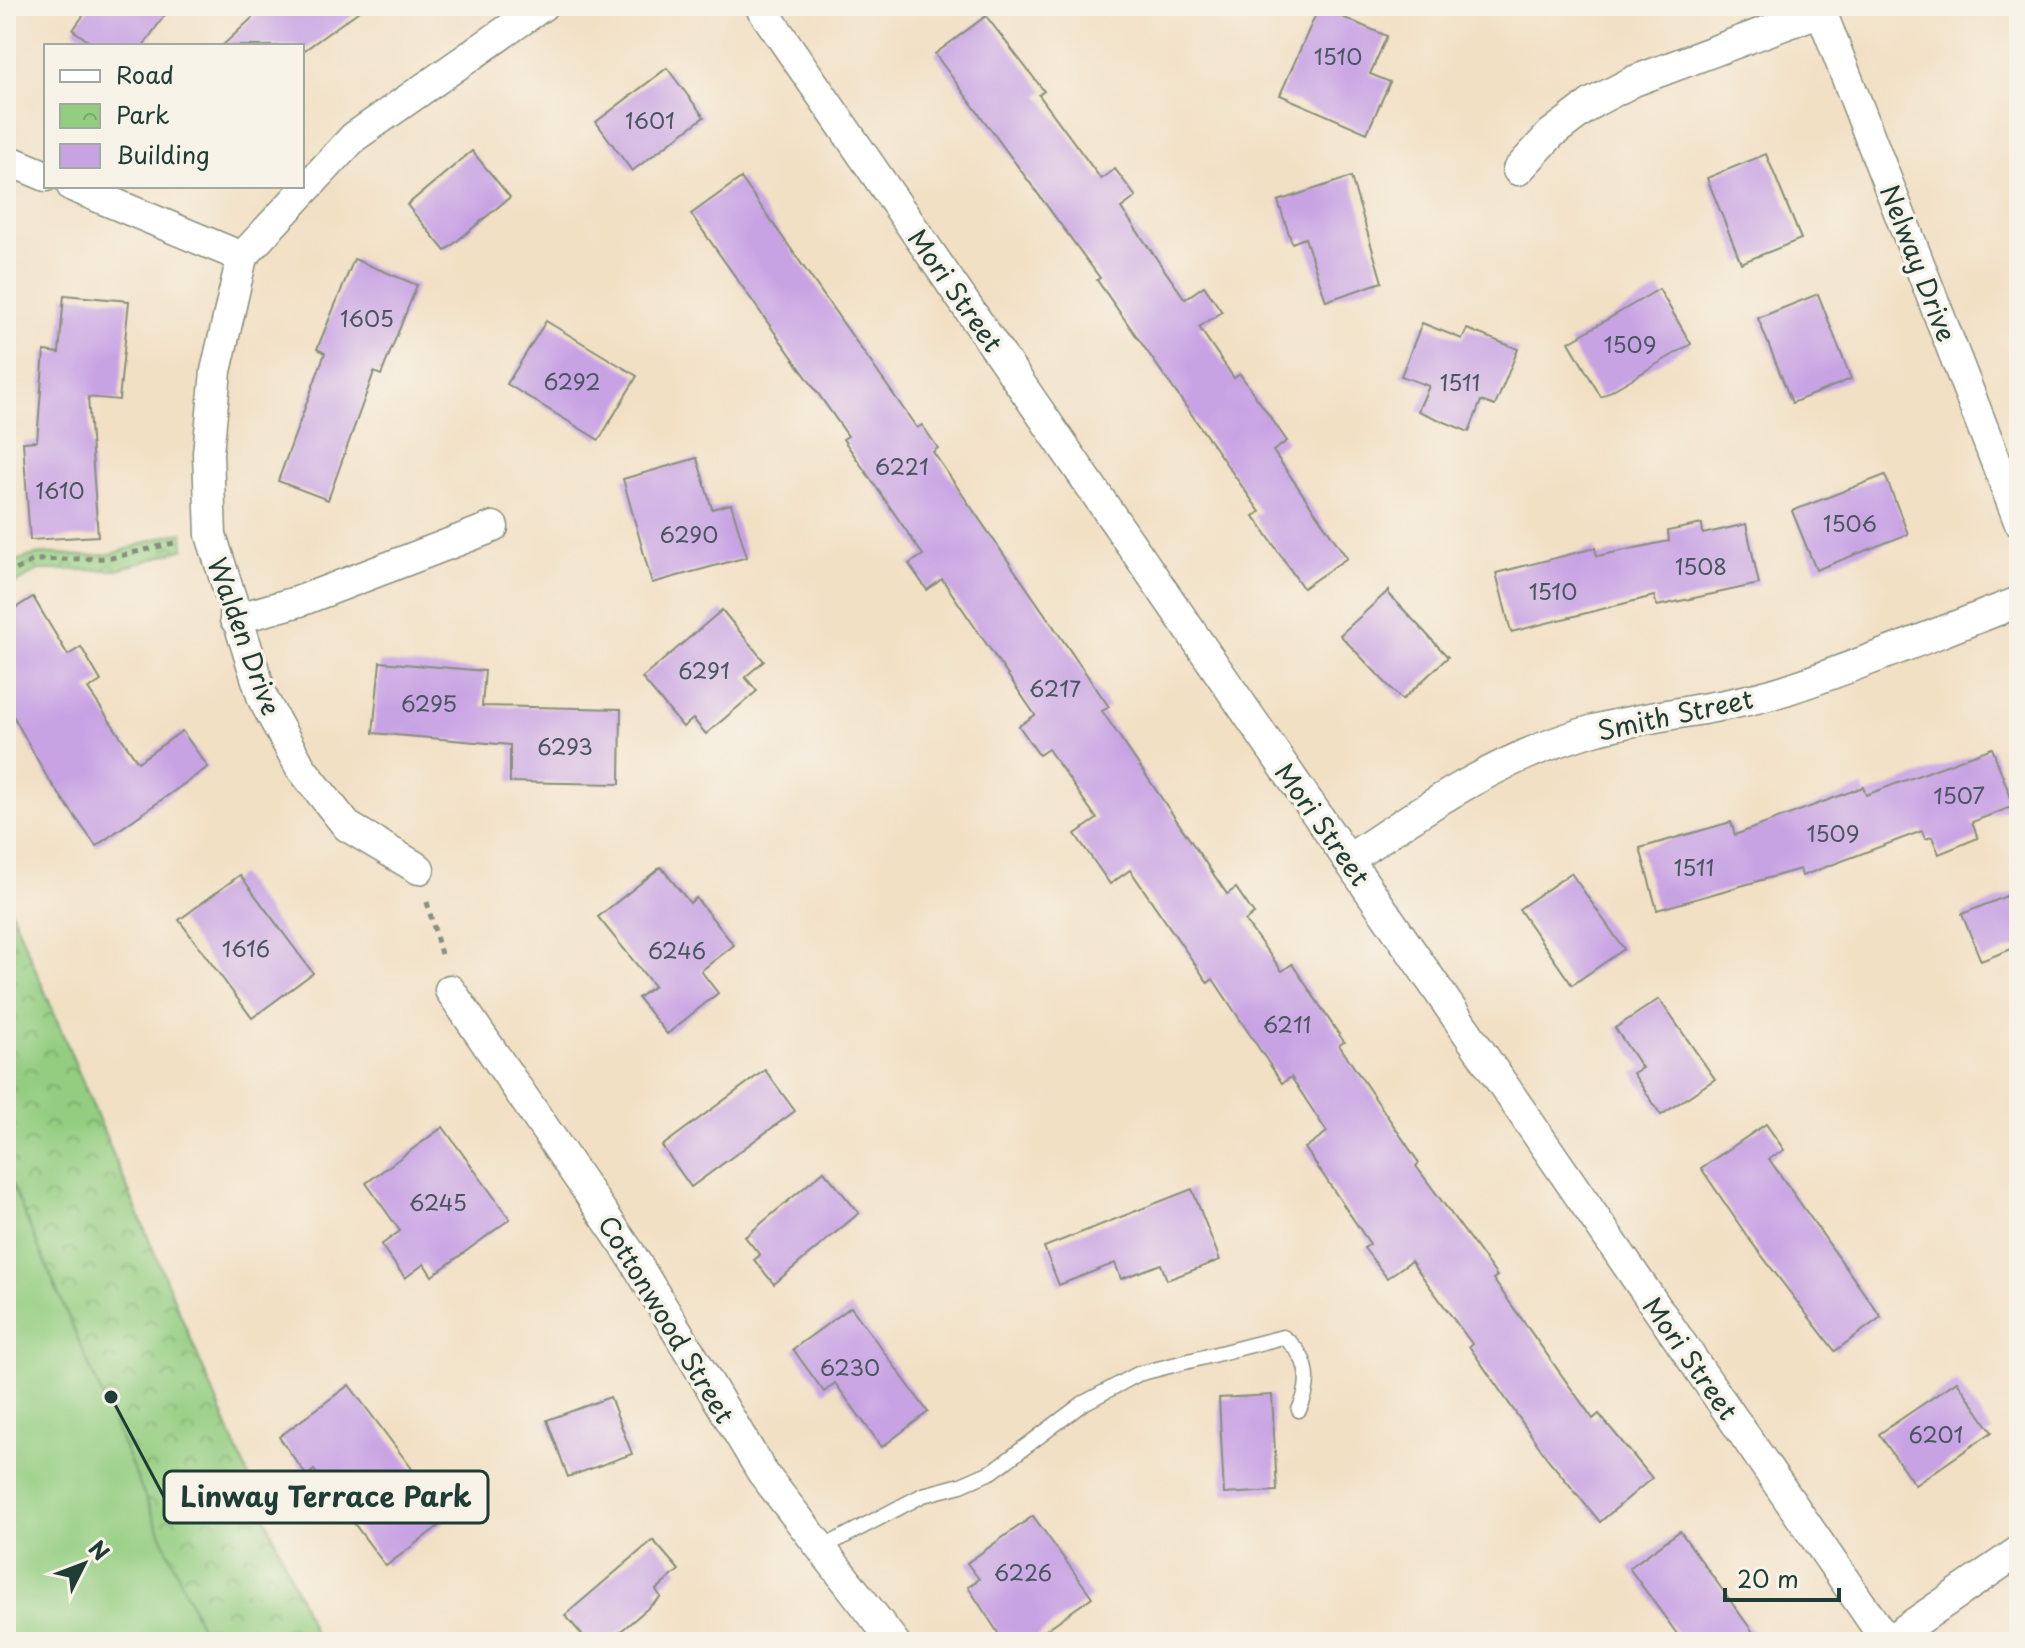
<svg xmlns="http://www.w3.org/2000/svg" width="2025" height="1648" viewBox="0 0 2025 1648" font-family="'Playpen Sans',sans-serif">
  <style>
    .park { fill: url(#park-crowns); stroke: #59855a; stroke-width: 2 }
    .garden { fill: #93cd80; stroke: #59855a; stroke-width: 2 }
    .building { fill: #c8a3e4 }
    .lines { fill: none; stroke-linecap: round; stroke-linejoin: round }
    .lane-casing { stroke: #888e7c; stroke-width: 17 }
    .street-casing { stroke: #888e7c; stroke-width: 33 }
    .path { stroke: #888e7c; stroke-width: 5; stroke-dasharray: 6 6; stroke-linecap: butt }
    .lane { stroke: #fff; stroke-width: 14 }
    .street { stroke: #fff; stroke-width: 30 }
    .labels { text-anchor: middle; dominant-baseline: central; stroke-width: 7; stroke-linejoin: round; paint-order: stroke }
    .number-label { font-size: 22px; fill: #495660 }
    .street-label { font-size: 26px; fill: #1f3d34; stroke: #f7f3e8 }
    .leader { fill: none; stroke: #1f3d34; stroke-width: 3 }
    .callout-dot { fill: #1f3d34; stroke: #f7f3e8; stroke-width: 3 }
    .callout { fill: #f7f3e8; stroke: #1f3d34; stroke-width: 3 }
    .callout-label { font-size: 28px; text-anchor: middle; font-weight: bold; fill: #1f3d34 }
  </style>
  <defs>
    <pattern id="park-crowns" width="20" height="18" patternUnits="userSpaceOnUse" patternTransform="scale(2)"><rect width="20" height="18" fill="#93cd80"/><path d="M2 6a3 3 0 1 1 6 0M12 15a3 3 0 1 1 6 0" fill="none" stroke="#77a86a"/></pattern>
  </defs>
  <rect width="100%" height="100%" fill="#f7f3e8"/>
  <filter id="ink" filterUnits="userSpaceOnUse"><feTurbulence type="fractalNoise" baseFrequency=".0125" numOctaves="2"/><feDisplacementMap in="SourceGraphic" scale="16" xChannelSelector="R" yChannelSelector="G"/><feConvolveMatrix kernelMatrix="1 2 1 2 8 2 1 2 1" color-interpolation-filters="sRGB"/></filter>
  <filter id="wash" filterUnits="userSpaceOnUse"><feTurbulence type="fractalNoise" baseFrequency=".006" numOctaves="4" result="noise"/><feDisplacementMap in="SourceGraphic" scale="32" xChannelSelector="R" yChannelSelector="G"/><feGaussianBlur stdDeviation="1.8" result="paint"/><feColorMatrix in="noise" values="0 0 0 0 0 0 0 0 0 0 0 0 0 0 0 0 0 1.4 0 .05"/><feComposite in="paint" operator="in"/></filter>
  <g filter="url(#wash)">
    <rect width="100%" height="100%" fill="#f2e0c5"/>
    <g class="park">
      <path d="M183 533 184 549 117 570H39L6 589V566C51 542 67 562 110 554 135 549 156 535 183 533Z"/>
      <path d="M6 899 318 1642H6Z"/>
    </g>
    <path class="garden" d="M6 1171 207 1642H6Z"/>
    <g id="blocks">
      <g class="building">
        <path d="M90 6H171L143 46H95L73 30Z"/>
        <path d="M265 6H366L302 52V46H222Z"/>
        <path d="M1319 7 1387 36 1370 74 1390 82 1367 133 1280 95Z"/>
        <path d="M986 16 1044 91 1039 95 1101 179 1115 169 1136 197 1121 208 1185 299 1204 286 1222 312 1199 327 1234 378 1240 374 1287 441 1273 451 1347 558 1303 588 1254 516 1260 512 1097 280 1100 278 935 54Z"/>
        <path d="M667 68 704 117 632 171 596 122Z"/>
        <path d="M472 151 510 197 445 251 407 205Z"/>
        <path d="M1766 154 1801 239 1741 263 1707 178Z"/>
        <path d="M1351 177 1382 282 1326 301 1305 238 1292 243 1278 201Z"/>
        <path d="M741 178 917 428 922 425 938 448 933 452 1109 707 1102 711 1227 894 1236 888 1254 914 1245 921 1282 971 1292 964 1344 1042 1339 1045 1419 1163 1416 1166 1497 1276 1493 1279 1593 1419 1599 1414 1652 1478 1600 1522 1547 1458 1469 1346 1472 1344 1411 1261 1387 1278 1364 1248 1370 1244 1305 1148 1327 1132 1291 1077 1282 1083 1213 979 1208 983 1130 870 1110 884 1075 834 1097 819 1048 749 1039 755 1019 726 1035 715 942 579 927 590 909 564 923 555 843 439 848 436 691 214Z"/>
        <path d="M354 259 417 285 381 375 374 372 328 500 278 481 325 353 317 349Z"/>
        <path d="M1659 289 1691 344 1601 397 1569 342Z"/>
        <path d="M1818 294 1851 379 1792 403 1758 318Z"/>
        <path d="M64 295 129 301 119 400 88 397 98 536 30 540 23 442 37 441 44 351 59 353Z"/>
        <path d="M546 321 637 376 599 440 507 384Z"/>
        <path d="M1422 323 1462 339 1467 329 1518 349 1495 406 1481 401 1469 432 1418 411 1429 386 1401 376Z"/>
        <path d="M697 458 712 509 731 504 747 557 652 583 623 479Z"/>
        <path d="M1885 475 1908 534 1816 570 1792 511Z"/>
        <path d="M1702 524 1703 534 1746 524 1759 584 1657 606 1654 596 1511 632 1496 573 1595 548 1597 556 1669 541 1668 531Z"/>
        <path d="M1389 590V594L1448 657 1402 700 1340 635Z"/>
        <path d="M33 597 68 655 81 647 101 681 88 689 138 762 182 731 208 767 96 846 47 777 6 703V614Z"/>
        <path d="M722 610 764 661 745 677 757 691 706 734 693 719 683 727 642 678Z"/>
        <path d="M380 662 485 671 482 706 621 709 620 784 510 782V745L373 733Z"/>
        <path d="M1992 748 2014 806 1972 822 1978 838 1939 854 1932 837 1925 839 1922 831 1802 876 1800 869 1657 910 1640 848 1731 822 1735 835 1863 787 1866 795Z"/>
        <path d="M661 867 690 903 696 898 734 945 701 971 718 993 667 1034 638 998 654 986 598 917Z"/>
        <path d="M1571 873 1624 949 1572 985 1519 909Z"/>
        <path d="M240 875 313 973 252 1018 179 920Z"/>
        <path d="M2019 891V946L1981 961 1962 914Z"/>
        <path d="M1659 999 1715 1079 1661 1115 1633 1073 1642 1068 1615 1028Z"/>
        <path d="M765 1070 795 1111 691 1187 662 1146Z"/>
        <path d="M1766 1124 1784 1150 1769 1159 1881 1317 1835 1351 1749 1239 1701 1168Z"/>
        <path d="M443 1127 510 1219 432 1276 424 1264 405 1278 381 1245 400 1231 366 1183Z"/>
        <path d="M824 1171 859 1213 774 1284 754 1260 760 1255 745 1237Z"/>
        <path d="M1192 1189 1220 1260 1167 1280 1161 1264 1121 1279 1115 1263 1059 1285 1044 1247Z"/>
        <path d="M851 1307 928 1412 882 1447 835 1383 824 1392 793 1349Z"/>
        <path d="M1957 1381 1992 1432 1915 1485 1879 1434Z"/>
        <path d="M349 1385 449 1518 386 1566 314 1470 307 1476 279 1437Z"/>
        <path d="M1272 1395 1277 1491 1224 1494 1219 1398Z"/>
        <path d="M610 1397 632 1454 568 1477 547 1420Z"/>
        <path d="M1033 1516 1092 1597 1029 1642H1004L968 1587 979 1579 967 1563Z"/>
        <path d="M1680 1531 1760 1642H1683L1629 1568Z"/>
        <path d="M653 1540 679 1570 656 1590 661 1597 608 1642H588L565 1615Z"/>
      </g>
    </g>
  </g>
  <g filter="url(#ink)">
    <use href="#blocks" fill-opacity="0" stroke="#888e7c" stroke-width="2"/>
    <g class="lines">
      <g class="lane-casing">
        <path id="lane" d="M822 1548 923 1495 961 1485 993 1471 1082 1404 1138 1374 1283 1337C1309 1356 1313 1381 1299 1410"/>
      </g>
      <g class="street-casing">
        <g id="street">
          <path d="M760 6 1887 1642 2019 1551"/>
          <path d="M1819 6 2019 521"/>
          <path d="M15 163 46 176"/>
          <path d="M1518 170 1551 134 1592 103 1634 81 1821 11"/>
          <path d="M72 186 242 257"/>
          <path d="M235 619 300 601 493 527"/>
          <path d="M1348 860C1429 805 1499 757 1594 730 1657 713 1723 710 1785 690 1864 664 1941 631 2019 602"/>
          <path d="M419 869 347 826 301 768 263 699 211 535 208 453 216 371 242 257 354 137 542 6"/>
          <path d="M450 990 630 1253 762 1472 894 1642"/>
        </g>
      </g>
      <g class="path">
        <path d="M6 576 33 560 111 558 178 542"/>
        <path d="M427 902 442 958"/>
      </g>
      <use href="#lane" class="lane"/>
      <use href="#street" class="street"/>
    </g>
  </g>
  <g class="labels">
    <g class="number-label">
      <text x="1338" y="55">1510</text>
      <text x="650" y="119">1601</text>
      <text x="367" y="317">1605</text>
      <text x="1630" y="343">1509</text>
      <text x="572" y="380">6292</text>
      <text x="1460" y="381">1511</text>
      <text x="902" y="465">6221</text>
      <text x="60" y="489">1610</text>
      <text x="1850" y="522">1506</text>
      <text x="689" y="533">6290</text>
      <text x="1701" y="565">1508</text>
      <text x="1553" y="590">1510</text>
      <text x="704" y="669">6291</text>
      <text x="1055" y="687">6217</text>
      <text x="429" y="702">6295</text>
      <text x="565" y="745">6293</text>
      <text x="1959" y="794">1507</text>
      <text x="1833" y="832">1509</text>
      <text x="1694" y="866">1511</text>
      <text x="246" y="947">1616</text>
      <text x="677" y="949">6246</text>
      <text x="1287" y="1023">6211</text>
      <text x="438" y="1201">6245</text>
      <text x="850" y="1366">6230</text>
      <text x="1936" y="1433">6201</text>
      <text x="1023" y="1571">6226</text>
    </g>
    <g class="street-label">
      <text transform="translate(1919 263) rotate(69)">Nelway Drive</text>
      <text transform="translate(956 290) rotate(55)">Mori Street</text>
      <text transform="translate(245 636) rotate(70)">Walden Drive</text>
      <text transform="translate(1675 714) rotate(-12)">Smith Street</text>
      <text transform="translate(1323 824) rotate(55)">Mori Street</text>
      <text transform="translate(667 1319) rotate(59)">Cottonwood Street</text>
      <text transform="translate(1691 1358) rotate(55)">Mori Street</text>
    </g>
  </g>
  <path class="leader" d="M111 1397L164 1497"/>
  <circle class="callout-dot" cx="111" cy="1397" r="8"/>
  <rect class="callout" x="164" y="1471" width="324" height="52" rx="8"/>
  <g class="callout-label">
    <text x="326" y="1507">Linway Terrace Park</text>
  </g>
  <rect width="2025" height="1648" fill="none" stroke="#f7f3e8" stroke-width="32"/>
  <rect x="44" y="44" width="260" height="144" fill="#f7f3e8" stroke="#a1aaa0" stroke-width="2"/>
  <rect x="60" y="70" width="40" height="12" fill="#ffffff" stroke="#a1aaa0" stroke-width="2"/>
  <text x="116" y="84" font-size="24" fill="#1f3d34">Road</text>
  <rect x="60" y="104" width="40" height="24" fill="url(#park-crowns)" stroke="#a1aaa0" stroke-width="2"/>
  <text x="116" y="124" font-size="24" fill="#1f3d34">Park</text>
  <rect x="60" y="144" width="40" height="24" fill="#c8a3e4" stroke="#a1aaa0" stroke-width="2"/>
  <text x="116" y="164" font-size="24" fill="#1f3d34">Building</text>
  <g transform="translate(84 1564) rotate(48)" stroke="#f7f3e8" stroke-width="6" paint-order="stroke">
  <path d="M0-6L14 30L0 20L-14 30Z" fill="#1f3d34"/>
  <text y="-12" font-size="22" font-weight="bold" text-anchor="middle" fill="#1f3d34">N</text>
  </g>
  <path d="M1725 1588v12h114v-12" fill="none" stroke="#1f3d34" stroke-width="4"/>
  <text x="1737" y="1588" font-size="24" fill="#1f3d34" stroke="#f7f3e8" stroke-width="6" paint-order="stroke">20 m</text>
</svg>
